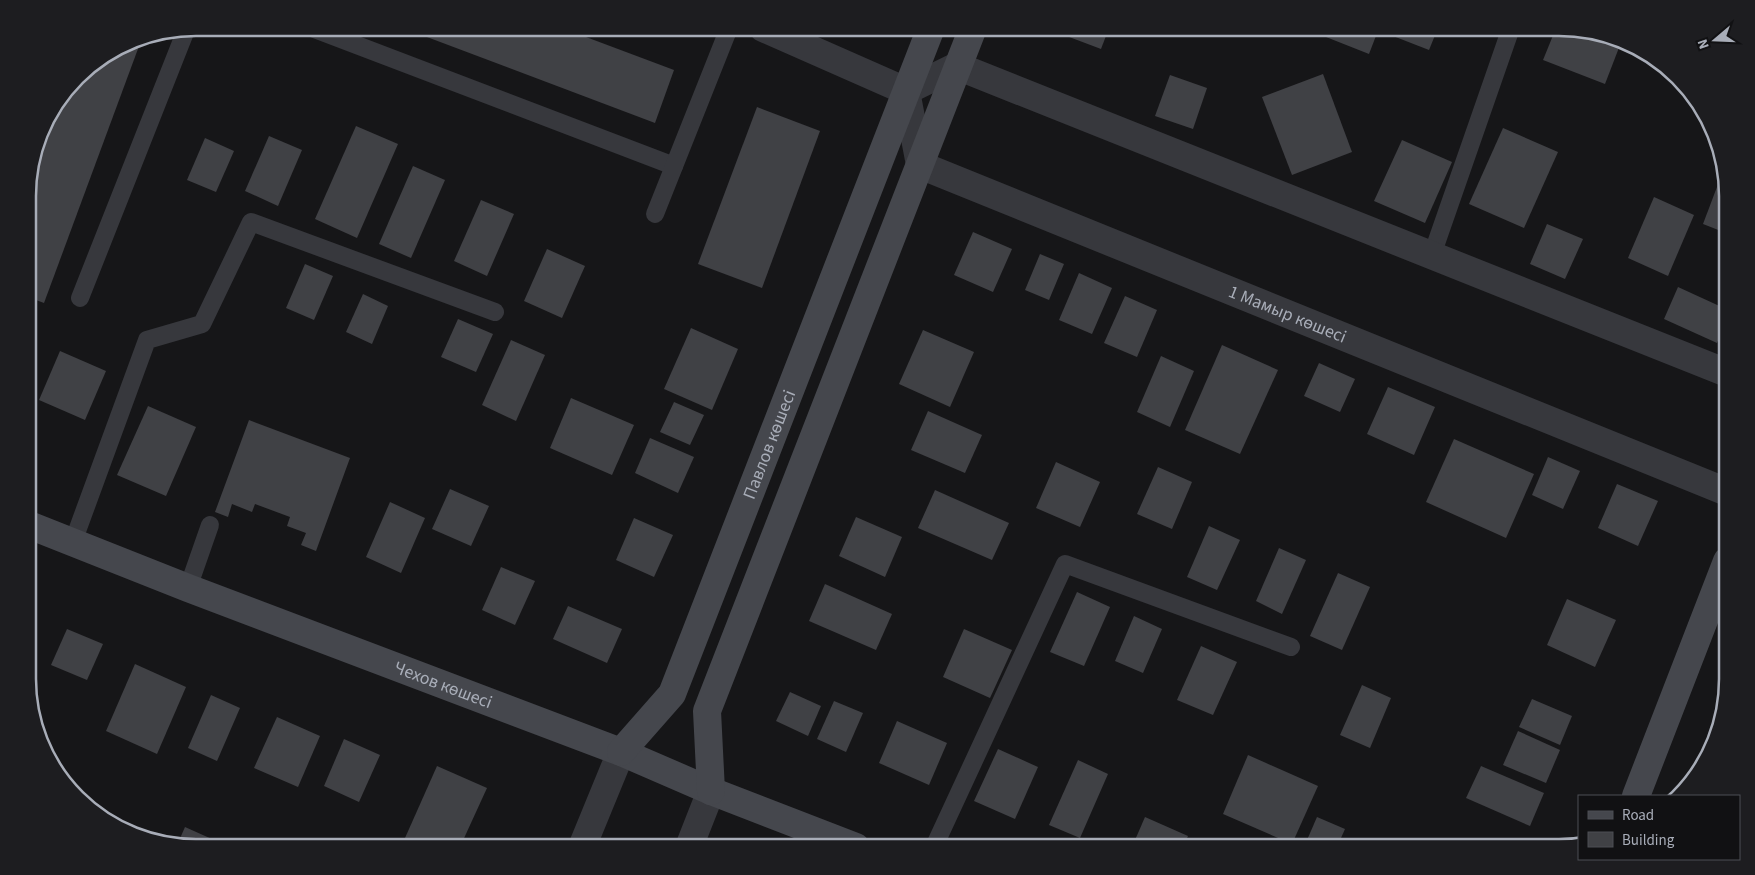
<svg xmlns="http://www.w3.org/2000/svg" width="1755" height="875" viewBox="0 0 1755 875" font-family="'Source Sans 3',sans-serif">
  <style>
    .building { fill: #404145 }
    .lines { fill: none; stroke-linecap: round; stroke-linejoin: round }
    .lane { stroke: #37383d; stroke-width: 18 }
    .street { stroke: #37383d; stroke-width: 28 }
    .secondary { stroke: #45474d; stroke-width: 28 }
    .labels { text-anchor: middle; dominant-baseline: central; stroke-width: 4.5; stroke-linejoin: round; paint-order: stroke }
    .street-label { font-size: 18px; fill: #a8adb8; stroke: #111113 }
    .rim { fill: none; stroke: #a8adb8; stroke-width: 2.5 }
  </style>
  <rect width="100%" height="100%" fill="#161618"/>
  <g class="building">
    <path d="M403 28H562L674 70 655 123Z"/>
    <path d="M1049 28H1109L1101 49 1048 29Z"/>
    <path d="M1330 28H1379L1369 54 1326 37Z"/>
    <path d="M1396 28H1438L1429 50 1393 36Z"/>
    <path d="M1556 28 1602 38 1620 45 1605 84 1543 60Z"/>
    <path d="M142 38 44 303 28 297V192L63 98 85 70 132 40Z"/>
    <path d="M1323 74 1352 152 1292 175 1262 97Z"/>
    <path d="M1170 75 1207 88 1193 129 1155 116Z"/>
    <path d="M757 107 820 131 762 288 698 264Z"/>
    <path d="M356 126 398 144 357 238 315 219Z"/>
    <path d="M1503 128 1558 152 1524 228 1469 204Z"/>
    <path d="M269 136 302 150 278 206 245 191Z"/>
    <path d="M205 138 234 151 216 192 187 180Z"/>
    <path d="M1402 140 1452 162 1425 223 1374 201Z"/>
    <path d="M413 166 445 180 411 258 379 244Z"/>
    <path d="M1720 179 1726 181V233L1703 224Z"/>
    <path d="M1654 197 1694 215 1668 276 1628 258Z"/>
    <path d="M481 200 514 214 487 276 454 261Z"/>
    <path d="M1547 224 1583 239 1565 279 1530 264Z"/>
    <path d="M973 232 1012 249 993 292 954 275Z"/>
    <path d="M547 249 585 266 562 318 524 301Z"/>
    <path d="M1040 254 1064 264 1049 300 1025 290Z"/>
    <path d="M305 264 333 276 314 320 286 308Z"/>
    <path d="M1079 273 1112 288 1092 334 1059 320Z"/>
    <path d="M1678 287 1726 309V322L1717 343 1664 319Z"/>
    <path d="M363 294 388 306 372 344 346 332Z"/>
    <path d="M1125 296 1157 310 1137 357 1104 343Z"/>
    <path d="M458 319 493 334 476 372 441 357Z"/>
    <path d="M691 328 738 349 712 410 664 389Z"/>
    <path d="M923 330 974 352 950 407 899 384Z"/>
    <path d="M511 340 545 355 516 421 482 405Z"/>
    <path d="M1222 345 1278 370 1240 454 1185 430Z"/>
    <path d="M28 349 34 352 28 366Z"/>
    <path d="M60 351 106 371 85 420 39 400Z"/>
    <path d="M1161 356 1194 371 1170 427 1137 412Z"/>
    <path d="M1319 363 1355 379 1340 412 1304 396Z"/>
    <path d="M1388 387 1435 407 1414 455 1367 434Z"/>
    <path d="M571 398 634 425 612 475 550 448Z"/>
    <path d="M674 402 704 415 690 445 660 432Z"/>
    <path d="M148 406 196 427 166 496 117 475Z"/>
    <path d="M928 411 982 435 965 473 911 450Z"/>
    <path d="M249 420 350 458 316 551 301 545 306 533 287 526 290 517 255 504 252 512 232 504 228 517 215 512Z"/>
    <path d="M650 438 694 457 678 493 635 473Z"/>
    <path d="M1454 439 1534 474 1506 538 1426 502Z"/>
    <path d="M1548 457 1580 471 1563 509 1532 495Z"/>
    <path d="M1056 462 1100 482 1080 527 1036 508Z"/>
    <path d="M1158 467 1192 482 1172 529 1137 514Z"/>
    <path d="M1617 484 1658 501 1638 546 1598 528Z"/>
    <path d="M450 489 489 506 471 546 432 529Z"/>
    <path d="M935 490 1009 523 992 560 918 528Z"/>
    <path d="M390 502 425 518 401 573 366 557Z"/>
    <path d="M856 517 902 537 885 577 839 556Z"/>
    <path d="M634 518 673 535 654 577 616 560Z"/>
    <path d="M1209 526 1240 540 1217 590 1187 577Z"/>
    <path d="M1279 548 1306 560 1282 614 1256 601Z"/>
    <path d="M501 567 535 581 515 625 482 610Z"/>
    <path d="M1338 573 1370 587 1342 650 1310 636Z"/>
    <path d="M825 584 892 614 876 650 809 621Z"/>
    <path d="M1077 592 1110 607 1084 666 1050 652Z"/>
    <path d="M1567 599 1616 620 1595 667 1547 645Z"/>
    <path d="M568 606 622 629 607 663 553 639Z"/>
    <path d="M1134 616 1162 629 1143 673 1115 661Z"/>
    <path d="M67 629 103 644 87 680 51 665Z"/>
    <path d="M964 629 1012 650 990 698 943 677Z"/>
    <path d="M1201 646 1237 662 1213 715 1177 700Z"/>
    <path d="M135 664 186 687 157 754 106 731Z"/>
    <path d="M1362 685 1391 698 1370 748 1340 735Z"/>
    <path d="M790 692 821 706 808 736 776 721Z"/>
    <path d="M211 695 240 708 217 761 188 748Z"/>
    <path d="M1532 699 1572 716 1560 745 1519 727Z"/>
    <path d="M834 701 863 713 846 752 817 739Z"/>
    <path d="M277 717 320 736 298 787 254 768Z"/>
    <path d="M897 721 947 743 929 785 879 763Z"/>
    <path d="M1518 731 1560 750 1546 783 1503 765Z"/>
    <path d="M344 739 380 755 359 802 324 786Z"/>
    <path d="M998 749 1038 767 1015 819 974 801Z"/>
    <path d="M1248 755 1318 786 1292 844 1223 814Z"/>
    <path d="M1078 760 1108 774 1080 838 1049 825Z"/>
    <path d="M437 766 487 788 460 847H401Z"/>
    <path d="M1481 766 1544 793 1530 826 1466 798Z"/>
    <path d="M1145 817 1188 836 1183 847H1132Z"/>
    <path d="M1317 817 1345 829 1337 847H1304Z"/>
    <path d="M185 827 223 844 222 847 197 848 178 843Z"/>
  </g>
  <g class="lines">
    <g class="lane">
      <path d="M312 28 674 166"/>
      <path d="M655 214 729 28"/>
      <path d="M1432 255 1511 28"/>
      <path d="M80 298 186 30"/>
      <path d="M73 542 147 340 202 324 251 222 495 312"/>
      <path d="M188 588 210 525"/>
      <path d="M934 847 1065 564 1291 647"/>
    </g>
    <g class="street">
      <path d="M763 28 906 91 957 66 1727 373"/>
      <path id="s1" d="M906 91 920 165 1727 492"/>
      <path d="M582 847 621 752"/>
      <path d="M689 847 711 791"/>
    </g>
    <g class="secondary">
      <path id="s2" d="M29 525 188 588 621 752 711 791 856 847"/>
      <path id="s3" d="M621 752 672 694 931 28"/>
      <path d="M711 791 707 711 973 28"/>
      <path d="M1636 796 1727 561"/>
    </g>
  </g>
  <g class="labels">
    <g class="street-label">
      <text stroke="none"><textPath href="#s1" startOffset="472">1 Мамыр көшесі</textPath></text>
      <text stroke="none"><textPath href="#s3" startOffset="345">Павлов көшесі</textPath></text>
      <text stroke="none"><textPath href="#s2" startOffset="444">Чехов көшесі</textPath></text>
    </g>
  </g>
  <path d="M0 0H1755V875H0ZM196 36H1559A160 160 0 0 1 1719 196V679A160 160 0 0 1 1559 839H196A160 160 0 0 1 36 679V196A160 160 0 0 1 196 36Z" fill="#1d1d20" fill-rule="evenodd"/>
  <path class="rim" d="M196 36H1559A160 160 0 0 1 1719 196V679A160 160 0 0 1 1559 839H196A160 160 0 0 1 36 679V196A160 160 0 0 1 196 36Z"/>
  <rect x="1578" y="795" width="162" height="65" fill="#111113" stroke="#4d4f55"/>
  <rect x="1588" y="811" width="25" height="8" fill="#45474d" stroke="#4d4f55"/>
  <text x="1622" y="820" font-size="15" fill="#a8adb8">Road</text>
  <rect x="1588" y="832" width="25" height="15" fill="#404145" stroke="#4d4f55"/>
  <text x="1622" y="845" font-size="15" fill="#a8adb8">Building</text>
  <g transform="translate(1715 40) rotate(251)" stroke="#111113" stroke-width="4" paint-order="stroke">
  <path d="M0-4L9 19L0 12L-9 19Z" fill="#a8adb8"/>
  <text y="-8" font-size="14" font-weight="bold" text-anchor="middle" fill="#a8adb8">N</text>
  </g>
</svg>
